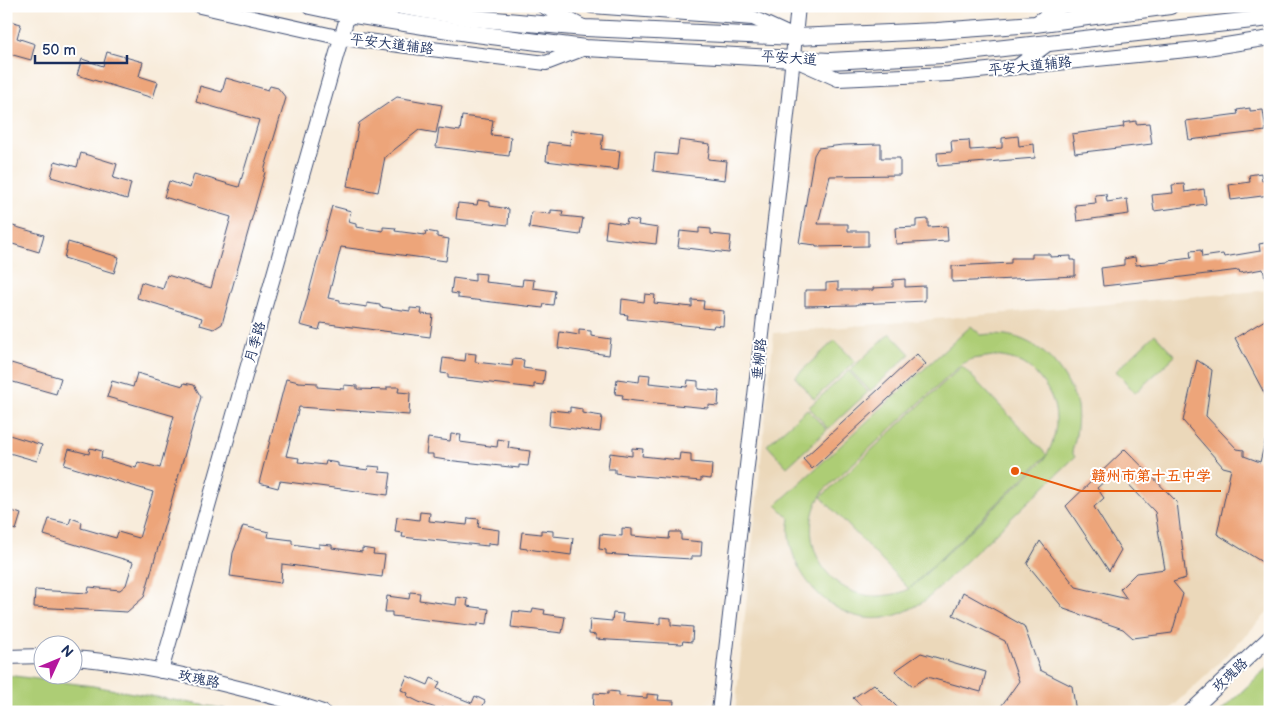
<svg xmlns="http://www.w3.org/2000/svg" width="1276" height="718" viewBox="0 0 1276 718" font-family="'Balsamiq Sans','LXGW WenKai TC',sans-serif">
  <style>
    .built { fill: #ebd8ba }
    .green { fill: #adcd75; stroke: #647e6a; fill-rule: evenodd }
    .building { fill: #eda57a }
    .lines { fill: none; stroke-linecap: round; stroke-linejoin: round }
    .secondary-casing { stroke: #3c4b71; stroke-width: 16 }
    .primary-casing { stroke: #3c4b71; stroke-width: 18 }
    .secondary { stroke: #fff; stroke-width: 14 }
    .primary { stroke: #fff; stroke-width: 16 }
    .labels { text-anchor: middle; dominant-baseline: central; stroke-width: 4; stroke-linejoin: round; paint-order: stroke }
    .street-label { font-size: 14px; fill: #1b2f5e; stroke: #fff }
    .leader { fill: none; stroke: #e8590c; stroke-width: 2 }
    .callout-dot { fill: #e8590c; stroke: #fff; stroke-width: 2 }
    .callout-label { font-size: 15px; text-anchor: middle; font-weight: bold; fill: #e8590c; stroke: #fff; stroke-width: 4; stroke-linejoin: round; paint-order: stroke }
  </style>
  <rect width="100%" height="100%" fill="#fff"/>
  <filter id="ink" filterUnits="userSpaceOnUse"><feTurbulence type="fractalNoise" baseFrequency=".02" numOctaves="2"/><feDisplacementMap in="SourceGraphic" scale="10" xChannelSelector="R" yChannelSelector="G"/><feConvolveMatrix kernelMatrix="1 2 1 2 8 2 1 2 1" color-interpolation-filters="sRGB"/></filter>
  <filter id="wash" filterUnits="userSpaceOnUse"><feTurbulence type="fractalNoise" baseFrequency=".0096" numOctaves="4" result="noise"/><feDisplacementMap in="SourceGraphic" scale="20" xChannelSelector="R" yChannelSelector="G"/><feGaussianBlur stdDeviation="1.12" result="paint"/><feColorMatrix in="noise" values="0 0 0 0 0 0 0 0 0 0 0 0 0 0 0 0 0 1.4 0 .05"/><feComposite in="paint" operator="in"/></filter>
  <g filter="url(#wash)">
    <rect width="100%" height="100%" fill="#f8ecdb"/>
    <path class="built" d="M1270 290V610L1209 673 1167 712H735L774 333Z"/>
    <g class="green">
      <path d="M971 326 981 335C1018 330 1046 347 1065 378 1070 387 1075 396 1077 406 1079 422 1076 437 1072 452L1075 457 926 600C913 608 899 616 883 618 836 624 793 579 789 535 788 530 789 524 790 519L776 505ZM993 356C1005 357 1017 359 1027 366 1032 369 1037 375 1041 380 1061 404 1060 434 1044 460L914 585 910 588 1047 455 962 366 821 497 909 589C900 594 890 595 879 596 833 598 800 551 815 507 817 501 821 496 824 490L962 364 972 359Z"/>
      <path d="M890 333 910 354 870 391 850 370Z"/>
      <path d="M1155 334 1175 356 1135 393 1116 371Z"/>
      <path d="M835 340 855 362 814 399 795 377Z"/>
      <path d="M849 371 868 392 828 429 809 407Z"/>
      <path d="M807 409 827 430 787 467 767 445Z"/>
      <path d="M1270 665V712H1220Z"/>
      <path d="M6 675 93 686 225 709 227 712H6Z"/>
    </g>
    <g id="blocks">
      <g class="building">
        <path d="M6 20 21 24 17 38 35 44 31 60 6 53Z"/>
        <path d="M107 52 143 62 139 76 158 82 153 98 77 75 82 59 103 66Z"/>
        <path d="M226 78 268 90 270 86 278 88 286 98 264 171 265 172 222 324 214 329 200 325 202 318 137 298 141 282 163 289 167 275 211 288 231 217 164 197 169 181 190 188 194 174 239 187 259 120 196 102 200 86 222 92Z"/>
        <path d="M397 97 442 105 436 133 419 130 385 157 378 192 347 186 359 123Z"/>
        <path d="M1250 108V111L1263 110 1266 131 1189 140 1186 121 1238 114 1237 110Z"/>
        <path d="M462 116 493 120 491 135 511 137 509 156 436 147 439 128 460 131Z"/>
        <path d="M1136 121V124L1149 123 1152 144 1075 153 1072 134 1124 127 1123 123Z"/>
        <path d="M571 130 603 134 601 149 620 151 618 170 546 161 548 142 570 145Z"/>
        <path d="M1018 136 1019 146 1034 144 1035 158 938 166 937 153 952 152 951 141 969 140 970 150 1002 148V138Z"/>
        <path d="M679 140 710 144 708 159 727 161 725 180 653 171 655 153 677 155Z"/>
        <path d="M881 144V158H900V175L830 176 818 224H848V231H868V246L816 247V245L799 243 814 155 818 148 843 145Z"/>
        <path d="M81 153 117 164 113 178 131 183 127 199 51 177 55 161 77 167Z"/>
        <path d="M1261 173 1262 181 1270 180V195L1231 200 1229 185 1250 182 1249 175Z"/>
        <path d="M1184 184 1185 192 1204 189 1206 204 1154 211 1152 195 1173 193 1172 185Z"/>
        <path d="M1106 194 1107 202 1127 199 1129 214 1077 221 1075 205 1096 203 1095 195Z"/>
        <path d="M478 200 490 202V206L509 209 508 225 456 219 458 203 477 205Z"/>
        <path d="M332 206 351 211 348 222 356 224V227L383 231V227L396 228 395 231 425 235 426 231 437 233V237L449 239 446 261 341 247 328 298 340 300V303L367 307V303L380 305V307L410 311V308L422 309 421 314 433 315 430 337 321 323 319 330 300 325Z"/>
        <path d="M551 210 563 211 562 216 583 218 580 235 529 228 531 212 551 214Z"/>
        <path d="M627 219 639 221 638 225 658 228 656 244 605 238 607 221 626 224Z"/>
        <path d="M928 219V227L947 226 948 241 896 244 895 228 916 227V220Z"/>
        <path d="M6 224 44 235 39 252 6 242Z"/>
        <path d="M699 228 711 229V234L731 236 729 253 678 247 680 231 699 233Z"/>
        <path d="M68 242 119 257 114 273 64 258Z"/>
        <path d="M1270 242V276L1265 277 1263 269 1240 273 1239 270 1158 280 1103 286 1101 268 1124 265V259L1135 257 1136 265 1168 262V261L1191 258 1190 251 1201 250 1202 257 1223 254 1224 257 1260 251 1259 244Z"/>
        <path d="M1032 254H1050V257L1071 256V260H1075V276L952 282V266L1011 263V258H1032Z"/>
        <path d="M475 273 486 274 485 282 522 286 523 279 534 280 533 288 555 291 553 305 544 304 543 308 458 298V294L451 293 453 278 475 281Z"/>
        <path d="M905 279V287L925 286V301L857 304V305L805 306V290H826V283L838 282V290H873V288L893 287V280Z"/>
        <path d="M645 294 655 295 654 303 692 307V300L704 301 703 309 724 311 723 326 714 325 713 328 627 319 628 315 621 314 622 299 644 302Z"/>
        <path d="M1270 317V404L1235 338Z"/>
        <path d="M579 330 591 331V336L611 339 609 355 558 348 560 332 579 335Z"/>
        <path d="M466 353 476 354 475 362 512 366 513 359 524 360 523 368 545 371 543 385 534 384V388L448 378V374L441 373 443 358 465 361Z"/>
        <path d="M917 354 926 364 812 469 803 459Z"/>
        <path d="M1197 360 1212 370 1206 416 1237 449 1244 450V456L1260 462 1266 438H1270V567L1217 534 1231 469 1223 467 1183 421Z"/>
        <path d="M11 363 61 378 56 394 6 380Z"/>
        <path d="M137 373 183 386 184 383 194 385 201 397 144 597 127 612 34 607 35 590 88 593 89 587 120 590 126 585 133 562 44 535 49 519 69 524 71 518 82 522 81 528 116 538 118 532 139 538 153 492 64 465 69 449 89 454 90 448 102 451 101 458 136 468 138 462 160 468 174 416 107 397 112 381 133 387Z"/>
        <path d="M640 374 650 375 649 383 687 387 688 380 698 381V389L719 391 718 406 708 405V408L635 401 622 399 623 395 615 394 617 379 639 382Z"/>
        <path d="M286 379 299 382 317 383V387L344 389V385L357 386V389L387 390V387H399L398 392 410 393 409 415 299 407 286 456 299 458 298 462 325 465 326 461 338 463V466L368 470 369 466 380 467 379 472 391 473 388 495 280 481 278 488 259 483Z"/>
        <path d="M570 407 582 409V413L602 416 600 432 549 426 550 410 570 412Z"/>
        <path d="M6 434 42 445 37 461 6 452Z"/>
        <path d="M451 434 461 435 460 442 497 447 498 439 509 441 508 448 530 451 528 466 519 465V468L446 460 433 458V454H426L428 438 450 441Z"/>
        <path d="M632 448 643 449 642 456 679 460 680 453 691 454V462L712 464 711 479 701 478V481L628 475 615 473V469H608L610 453 632 456Z"/>
        <path d="M1125 449 1177 502 1186 578 1173 582 1183 594 1172 633 1133 638 1123 629 1064 609 1027 564 1040 541 1076 587 1127 599 1120 589 1136 573 1165 569 1155 512 1116 471 1097 488 1104 498 1094 507 1121 550 1109 571 1066 506Z"/>
        <path d="M6 509 21 514 16 530 6 527Z"/>
        <path d="M420 512 430 513 429 521 467 525 468 518 479 519 478 527 499 530 498 544 488 543V546L402 537 403 533 395 532 397 517 419 520Z"/>
        <path d="M243 526 269 532 268 537 292 540V544L319 548V544L332 545V548L362 552V548L374 550 373 554 385 555 382 577 282 564 281 583 230 576 233 553Z"/>
        <path d="M622 528 632 529V536L669 539 670 532H681V540L702 542 701 556H692V559L619 555 606 554V550L599 549 600 534 622 536Z"/>
        <path d="M541 530 553 531V536L573 538 571 555 520 548 522 532 541 534Z"/>
        <path d="M410 592 420 593 419 600 456 605 457 597 468 599 467 606 489 609 487 624 478 623V626L392 616V612H385L387 596 409 599Z"/>
        <path d="M963 592 1024 626 1040 670 1072 686 1076 712H997L1019 681 1005 641 953 615Z"/>
        <path d="M533 608 545 610 544 614 565 617 562 633 511 627 513 611 532 613Z"/>
        <path d="M613 613 623 614 622 621 660 624V617L671 618V625L693 627 692 642 683 641 682 644 609 640 596 639V635L589 634 590 619 612 621Z"/>
        <path d="M921 653 986 672 981 692 927 677 913 686 895 671Z"/>
        <path d="M407 676 428 685 431 678 440 682 437 689 472 703 475 696 485 701 482 708 492 712H454L443 707 441 710 419 702 407 696 408 693 401 690Z"/>
        <path d="M874 684 902 712H868L853 698Z"/>
        <path d="M608 691 619 692V696L647 698V694L659 695 658 700 674 701 673 712H593L594 693 608 694Z"/>
      </g>
    </g>
  </g>
  <g filter="url(#ink)">
    <use href="#blocks" fill-opacity="0" stroke="#3c4b71" stroke-width="1"/>
    <g class="lines">
      <g class="secondary-casing">
        <g id="secondary">
          <path d="M200 6 342 38 546 63 585 48"/>
          <path d="M543 6 583 27"/>
          <path d="M592 6 753 18 790 35"/>
          <path d="M1035 24 1060 6"/>
          <path d="M798 61 838 79 948 74 1207 48 1270 38"/>
          <path d="M1017 67 1049 43"/>
          <path d="M6 657 42 656"/>
          <path d="M72 658C115 661 156 669 197 678 240 688 282 698 323 712"/>
          <path d="M161 671 348 14"/>
          <path d="M719 712 789 97 798 6"/>
          <path d="M1190 712 1270 637"/>
        </g>
      </g>
      <g class="primary-casing">
        <g id="primary">
          <path d="M310 6 348 14 468 33 585 48 830 61 942 55 1270 18"/>
          <path d="M402 6 472 18 585 28 795 37 937 31 1035 24 1170 6"/>
        </g>
      </g>
      <use href="#secondary" class="secondary"/>
      <use href="#primary" class="primary"/>
    </g>
  </g>
  <g class="labels">
    <g class="street-label">
      <text transform="translate(392 44) rotate(7)">平安大道辅路</text>
      <text transform="translate(789 58) rotate(4)">平安大道</text>
      <text transform="translate(1030 66) rotate(-6)">平安大道辅路</text>
      <text transform="translate(255 342) rotate(-74)">月季路</text>
      <text transform="translate(759 359) rotate(-84)">垂柳路</text>
      <text transform="translate(1230 675) rotate(-43)">玫瑰路</text>
      <text transform="translate(199 679) rotate(12)">玫瑰路</text>
    </g>
  </g>
  <path class="leader" d="M1015 471L1081 491H1221"/>
  <circle class="callout-dot" cx="1015" cy="471" r="5"/>
  <g class="callout-label">
    <text x="1151" y="481">赣州市第十五中学</text>
  </g>
  <rect width="1276" height="718" fill="none" stroke="#fff" stroke-width="25"/>
  <g transform="translate(58 660) rotate(46)"><circle r="24" fill="#ffffff" stroke="#a4acbf"/>
  <path d="M0-4L9 19L0 12L-9 19Z" fill="#b5179e"/>
  <text y="-8" font-size="14" font-weight="bold" text-anchor="middle" fill="#1b2f5e">N</text>
  </g>
  <path d="M35 55v8h92v-8" fill="none" stroke="#1b2f5e" stroke-width="2.5"/>
  <text x="42" y="55" font-size="15" fill="#1b2f5e" stroke="#ffffff" stroke-width="4" paint-order="stroke">50 m</text>
</svg>
